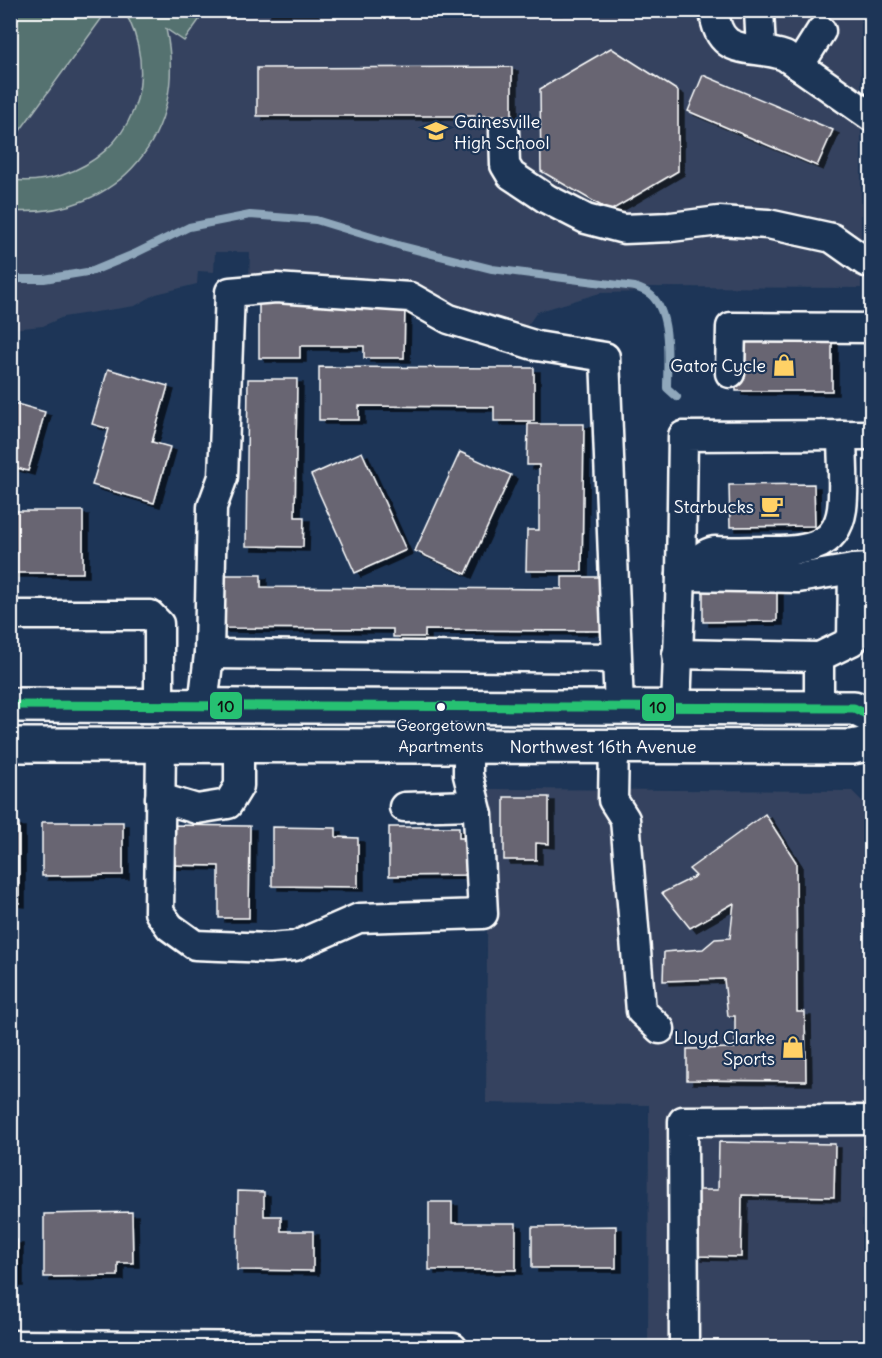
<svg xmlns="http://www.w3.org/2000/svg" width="882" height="1358" viewBox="0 0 882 1358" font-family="Delius,sans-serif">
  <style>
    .built { fill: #34435f }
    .green { fill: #547270; stroke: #aab8b8; stroke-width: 1.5 }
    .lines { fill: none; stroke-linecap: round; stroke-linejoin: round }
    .stream { stroke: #8fa7bb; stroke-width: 8 }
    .building { fill: #686572; stroke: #fff; stroke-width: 1.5; filter: url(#shadow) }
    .minor-casing { stroke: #fff; stroke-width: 33 }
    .major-casing { stroke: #fff; stroke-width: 38 }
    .minor { stroke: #1d3557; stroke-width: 28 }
    .major { stroke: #1d3557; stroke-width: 33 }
    .bus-1-casing { stroke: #1d3557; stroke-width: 14 }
    .bus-1 { stroke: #26c172; stroke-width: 9 }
    .bus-dot { fill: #fff; stroke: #1d3557; stroke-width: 2 }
    .labels { text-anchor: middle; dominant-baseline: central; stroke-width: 4.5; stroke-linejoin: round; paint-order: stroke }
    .bus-label { font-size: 16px; fill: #fff; stroke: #1d3557 }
    .poi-label { font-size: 18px; fill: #fff; stroke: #1d3557; text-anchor: end }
    .street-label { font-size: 18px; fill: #fff; stroke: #1d3557 }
    .line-badge { stroke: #1d3557; stroke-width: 2 }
    .pale-badge-label { font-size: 16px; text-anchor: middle; font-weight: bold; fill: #111 }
  </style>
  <defs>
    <filter id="shadow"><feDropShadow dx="6" dy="4" stdDeviation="0" flood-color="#0009"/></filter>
  </defs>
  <rect width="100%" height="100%" fill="#1d3557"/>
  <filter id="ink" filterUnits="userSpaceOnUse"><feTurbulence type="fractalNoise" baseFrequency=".0167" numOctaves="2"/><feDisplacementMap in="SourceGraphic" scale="12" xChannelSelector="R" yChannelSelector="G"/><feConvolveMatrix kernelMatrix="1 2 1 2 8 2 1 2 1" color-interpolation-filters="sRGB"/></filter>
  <g filter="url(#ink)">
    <g class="built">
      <path d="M11 11H861V288L646 287V292L600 293 537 312 525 329 273 272 249 280 250 252H215L214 272 198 271 197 284 156 294 135 306 63 317 43 326 11 329Z"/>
      <path d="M488 789 852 791 863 802 862 1347H648L649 1105 486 1103Z"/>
    </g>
    <g class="green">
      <path d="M11 10 107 11 11 143 10 11Z"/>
      <path d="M124 11H195L202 16 184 41 166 29C189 133 119 219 11 211V180C82 188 148 134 140 59 138 42 133 25 124 11Z"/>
    </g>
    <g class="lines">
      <path class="stream" d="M10 279H44L93 271 134 254 189 227 250 215 316 220 401 246 492 269 635 287C641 289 648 292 652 296 672 316 667 362 667 388L677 397"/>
    </g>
    <g class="building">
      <path d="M557 10V11H265V10Z"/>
      <path d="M611 48 678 91V171L610 211 541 171 540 89Z"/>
      <path d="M512 67V116H257V68Z"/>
      <path d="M703 75 833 130 817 166 688 111Z"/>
      <path d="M259 302 405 303 404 358H364V346H300V358H259Z"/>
      <rect x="736" y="340" width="96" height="51"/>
      <path d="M319 367 534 368V421H494V407L359 406V420H319Z"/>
      <path d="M108 369 168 386 152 442 170 447 154 503 92 485 109 429 92 424Z"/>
      <path d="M248 379H297L295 517H304L303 547 246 546Z"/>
      <path d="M10 402 45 412 28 471 10 466Z"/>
      <path d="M528 424H584L582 571H526L527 530H539V465H527Z"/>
      <path d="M362 452 406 550 355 573 311 475Z"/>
      <path d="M460 452 511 475 466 574 415 551Z"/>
      <path d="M814 484 815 526 730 527 729 485Z"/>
      <rect x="10" y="511" width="73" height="62"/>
      <path d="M218 575H261V587L562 589V577H604L603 631 425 630V637H393V629L218 628Z"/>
      <path d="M777 589V621L703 622V590Z"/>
      <path d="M504 797H549V844L536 843V860H504Z"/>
      <path d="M765 814 796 862 797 1012H805L806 1081 687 1080V1049L735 1048V1016H728L724 979 663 981 664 952 703 949 715 939 730 938 734 903 690 928 662 893 696 876 689 869Z"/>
      <path d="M42 822H123V875L42 876Z"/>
      <path d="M10 823H19V903L10 902Z"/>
      <path d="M165 825 250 826 249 918H219V866L165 865Z"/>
      <path d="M272 827 336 828V837L358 838V887L272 886Z"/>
      <path d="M389 827H459V838H474V875L389 876Z"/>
      <path d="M719 1142 835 1144 834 1197 742 1195 741 1257 696 1256 697 1190H718Z"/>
      <path d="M238 1191 264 1192V1216H281V1231H313V1271L237 1270Z"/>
      <path d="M429 1202H452V1223H516V1270H429Z"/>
      <path d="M132 1212 133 1263H118V1276L44 1277V1214Z"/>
      <path d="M616 1226V1268H532V1227Z"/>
      <rect x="10" y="1240" width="7" height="42"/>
    </g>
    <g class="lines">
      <g class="minor-casing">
        <g id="minor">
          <path d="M714 10C718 59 751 44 785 56L872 117"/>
          <path d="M759 10 761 50"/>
          <path d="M799 66 821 31"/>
          <path d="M504 131 505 165 511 175 547 199 586 219 624 229 671 227 719 221 768 224 832 238 866 262H872"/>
          <path d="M730 373 731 327 872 328"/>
          <path d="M681 576C697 568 696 555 715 551 732 552 749 551 766 551 800 551 836 551 842 509 845 486 842 458 842 435"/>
          <path d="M681 576 798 578 853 569"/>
          <path d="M10 615H150L159 624V706"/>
          <path d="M209 654 616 658"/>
          <path d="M677 654 819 657V708"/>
          <path d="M819 657 852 641 853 569 871 568"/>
          <path d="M203 706 209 654 212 507 223 477 230 292 276 288 410 297 449 319 537 346 605 357 619 707"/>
          <path d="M676 708 681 576 683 436 872 435"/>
          <path d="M161 745 159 912 170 927 195 945 268 948 295 946 359 918 483 914 478 815 468 775V746"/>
          <path d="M614 746 613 800 625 819 641 1011 660 1029"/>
          <path d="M160 798 197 809 228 804 239 786V746"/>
          <path d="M404 807 475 805"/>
          <path d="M10 1345 453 1348"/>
          <path d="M684 1348 683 1121 872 1120"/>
        </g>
      </g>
      <g class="major-casing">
        <g id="major">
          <path d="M10 705 854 708 872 717"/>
          <path d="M10 745 852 747 872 743"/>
        </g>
      </g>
      <use href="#minor" class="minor"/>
      <use href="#major" class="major"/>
      <g class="bus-1-casing">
        <path id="bus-1" d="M10 705 854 708 872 717"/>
      </g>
      <use href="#bus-1" class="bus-1"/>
    </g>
  </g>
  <defs>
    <g id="school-bare" transform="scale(1.8)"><path d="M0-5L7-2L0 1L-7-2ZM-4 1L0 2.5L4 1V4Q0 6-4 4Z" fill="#ffd166" stroke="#1d3557" stroke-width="2.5" paint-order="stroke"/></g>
    <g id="shop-bare" transform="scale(1.8)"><path d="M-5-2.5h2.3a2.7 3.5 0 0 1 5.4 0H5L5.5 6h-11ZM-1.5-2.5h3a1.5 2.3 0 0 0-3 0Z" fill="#ffd166" stroke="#1d3557" stroke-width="2.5" paint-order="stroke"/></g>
    <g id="cafe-bare" transform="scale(1.8)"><path d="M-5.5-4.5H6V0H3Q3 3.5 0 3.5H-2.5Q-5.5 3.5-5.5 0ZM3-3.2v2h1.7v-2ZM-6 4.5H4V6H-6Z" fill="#ffd166" stroke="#1d3557" stroke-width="2.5" paint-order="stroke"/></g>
  </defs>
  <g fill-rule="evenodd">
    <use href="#school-bare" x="436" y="131"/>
    <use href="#shop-bare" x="784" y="365"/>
    <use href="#cafe-bare" x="772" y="506"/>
    <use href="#shop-bare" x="793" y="1047"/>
  </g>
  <circle class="bus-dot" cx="441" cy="707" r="5"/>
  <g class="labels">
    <g class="bus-label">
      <text x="441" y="725">Georgetown<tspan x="441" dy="21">Apartments</tspan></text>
    </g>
    <g class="poi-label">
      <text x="454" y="121" text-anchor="start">Gainesville<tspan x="454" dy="21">High School</tspan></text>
      <text x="766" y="365">Gator Cycle</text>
      <text x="754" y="506">Starbucks</text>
      <text x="775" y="1037">Lloyd Clarke<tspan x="775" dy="21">Sports</tspan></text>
    </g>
    <g class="street-label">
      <text x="603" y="746">Northwest 16th Avenue</text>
    </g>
  </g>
  <g class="line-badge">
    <rect x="209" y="691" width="34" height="29" rx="6" fill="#26c172"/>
    <rect x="641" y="693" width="34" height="29" rx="6" fill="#26c172"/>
  </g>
  <g class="pale-badge-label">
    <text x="226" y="712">10</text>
    <text x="658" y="713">10</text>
  </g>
  <rect width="882" height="1358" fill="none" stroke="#1d3557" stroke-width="36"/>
  <rect x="18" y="18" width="846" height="1322" fill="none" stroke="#fff" stroke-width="2" filter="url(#ink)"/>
</svg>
